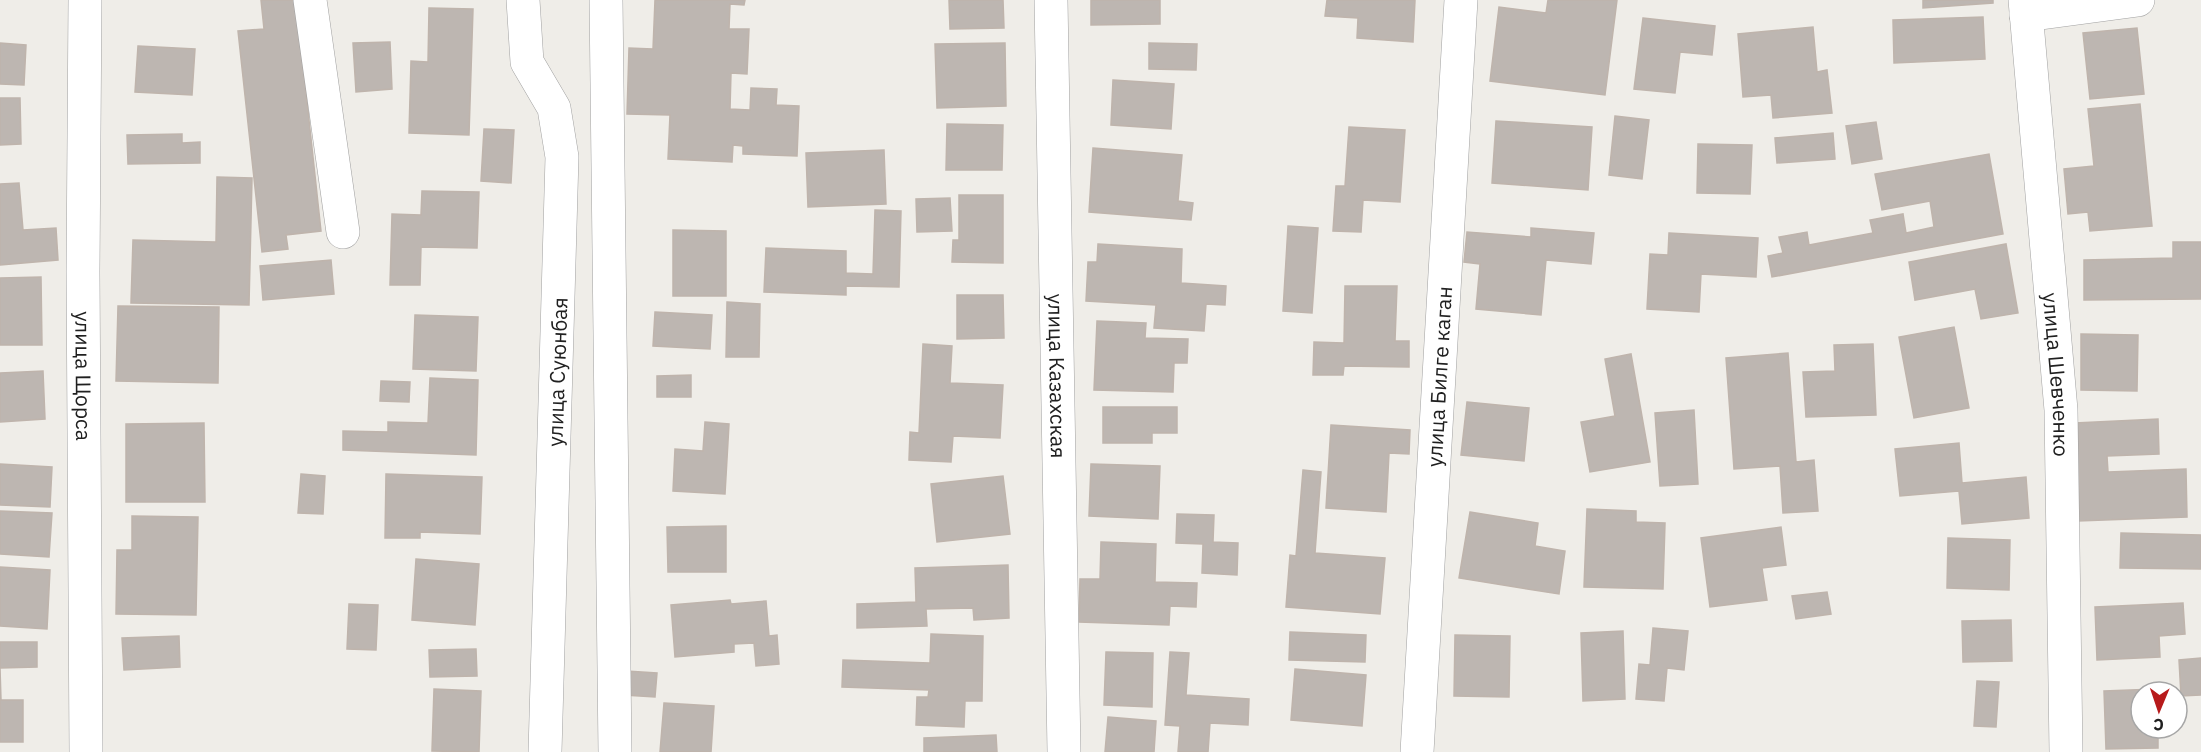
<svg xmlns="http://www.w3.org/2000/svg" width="2201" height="752" viewBox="0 0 2201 752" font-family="'IBM Plex Sans',sans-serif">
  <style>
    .building { fill: #bdb6b1; stroke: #bfb4ac; stroke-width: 1.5 }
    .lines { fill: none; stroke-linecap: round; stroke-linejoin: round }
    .minor-casing { stroke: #a1a1a1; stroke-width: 34 }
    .minor { stroke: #fff; stroke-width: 33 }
    .labels { text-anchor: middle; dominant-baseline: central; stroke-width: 4.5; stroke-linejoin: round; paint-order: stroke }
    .street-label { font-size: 21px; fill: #202020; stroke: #fff }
  </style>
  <rect width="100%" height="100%" fill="#efede8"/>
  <g class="building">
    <path d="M261 0H296L321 231 286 235 288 249 262 252 238 31 264 29Z"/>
    <path d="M655 0H745L744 5 730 4 729 29H749L747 74 731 73 730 109 750 110 751 88 777 89 776 105 799 106 797 156 743 154V146L733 145 732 162 668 159 670 115 627 114 629 48 653 49Z"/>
    <path d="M949 0H1003L1004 28 950 29Z"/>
    <path d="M1091 0H1160V24L1091 25Z"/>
    <path d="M1327 0H1415L1413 42 1357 38 1358 18 1325 16Z"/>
    <path d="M1548 0H1617L1605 95 1490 81 1499 7 1546 13Z"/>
    <path d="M1923 0H1993V3L1923 8Z"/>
    <path d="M429 8 473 9 469 135 409 133 411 61 428 62Z"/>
    <path d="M1983 17 1985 59 1894 63 1893 20Z"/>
    <path d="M1643 18 1715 26 1712 55 1680 52 1675 93 1634 89Z"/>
    <path d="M1813 27 1817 72 1827 70 1832 113 1773 118 1771 95 1743 97 1738 34Z"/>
    <path d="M2137 28 2144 94 2090 99 2083 33Z"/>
    <path d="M390 42 392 89 356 92 353 43Z"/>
    <path d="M0 43 26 45 24 85 0 84Z"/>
    <path d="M1005 43 1006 106 937 108 935 44Z"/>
    <path d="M1149 43 1197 44 1196 70 1149 69Z"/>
    <path d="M138 46 195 49 192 95 135 92Z"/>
    <path d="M1113 80 1174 84 1171 129 1111 125Z"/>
    <path d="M0 98H20L21 144 0 145Z"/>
    <path d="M2140 104 2152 226 2090 231 2088 212 2068 214 2064 169 2094 166 2088 109Z"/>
    <path d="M1615 116 1649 120 1642 179 1609 175Z"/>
    <path d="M1496 121 1592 127 1588 190 1492 183Z"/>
    <path d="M1876 122 1882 159 1852 164 1846 126Z"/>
    <path d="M947 124 1003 125 1002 170H946Z"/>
    <path d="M1349 127 1405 130 1400 202 1363 200 1361 232 1333 231 1336 186H1345Z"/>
    <path d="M484 129 514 130 511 183 481 181Z"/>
    <path d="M1833 133 1835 159 1777 163 1775 138Z"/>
    <path d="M182 134V143L200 142V163L128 164 127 135Z"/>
    <path d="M1698 144 1752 145 1750 194 1697 193Z"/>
    <path d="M1093 148 1182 155 1178 201 1193 203 1191 220 1089 212Z"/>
    <path d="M884 150 886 204 808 207 806 153Z"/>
    <path d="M1989 154 2003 234 1772 277 1768 256 1783 253 1779 237 1807 232 1809 245 1873 233 1870 220 1903 214 1906 233 1934 227 1930 201 1882 210 1875 174Z"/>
    <path d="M217 177 252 178 249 305 131 303 133 240 216 242Z"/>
    <path d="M19 183 23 230 56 228 58 260 0 265V184Z"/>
    <path d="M422 191 479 192 477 248 421 247 420 285H390L392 214 421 215Z"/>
    <path d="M959 195H1003V263L952 262 953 240H959Z"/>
    <path d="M950 198 952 231 917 232 916 199Z"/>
    <path d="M875 210 901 211 899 287 846 286V295L764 292 766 248 846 251V273L873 274Z"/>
    <path d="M1288 226 1318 228 1312 313 1283 311Z"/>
    <path d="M1531 228 1594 233 1591 264 1546 260 1541 315 1476 309 1480 264 1464 262 1467 232 1531 237Z"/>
    <path d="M673 230 726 231V296H673Z"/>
    <path d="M1669 233 1758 238 1756 277 1701 274 1699 312 1647 309 1650 254 1668 255Z"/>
    <path d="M2173 242H2201V299L2084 300V260L2173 258Z"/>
    <path d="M1098 244 1182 249 1181 283 1226 286 1225 305 1206 304 1204 331 1154 328 1156 305 1086 301 1088 262H1097Z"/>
    <path d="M2006 244 2018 313 1981 319 1975 289 1915 300 1909 262Z"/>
    <path d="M331 260 334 294 263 300 260 266Z"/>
    <path d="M41 277 42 345H0V278Z"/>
    <path d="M1345 286H1397L1395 341H1409V367L1344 366 1343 375H1313L1314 342 1344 343Z"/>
    <path d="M957 295H1003L1004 338 957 339Z"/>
    <path d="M727 302 760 304 759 357H726Z"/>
    <path d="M118 306 219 307 218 383 116 381Z"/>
    <path d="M655 312 712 315 710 349 653 346Z"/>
    <path d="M415 315 478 317 476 371 413 369Z"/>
    <path d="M1097 321 1146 323 1145 338 1188 339 1187 363H1174L1173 392 1094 390Z"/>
    <path d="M1954 327 1969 408 1914 418 1899 337Z"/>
    <path d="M2081 334 2138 335 2137 391 2081 390Z"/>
    <path d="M923 344 952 346 950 383 1003 385 1000 438 953 436 951 462 909 460 910 432 919 433Z"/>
    <path d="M1873 344 1876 415 1806 417 1803 372 1835 371 1834 345Z"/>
    <path d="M1788 353 1796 462 1814 460 1818 511 1783 513 1780 466 1734 469 1726 358Z"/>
    <path d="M1631 354 1650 462 1590 472 1581 422 1615 416 1605 359Z"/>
    <path d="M43 371 45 419 0 422V373Z"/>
    <path d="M691 375V397H657V376Z"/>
    <path d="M430 378 478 380 476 455 343 450V431L388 432V422L428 423Z"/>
    <path d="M381 381 410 382 409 402 380 401Z"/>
    <path d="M1467 402 1529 408 1524 461 1461 455Z"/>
    <path d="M1103 407H1177V433H1152V443H1103Z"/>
    <path d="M1694 410 1698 484 1660 486 1655 413Z"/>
    <path d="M2158 419 2159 454 2107 456 2108 472 2186 469 2187 517 2078 521 2075 423Z"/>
    <path d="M705 422 729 424 725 494 673 491 675 449 703 451Z"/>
    <path d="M204 423 205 502H126V424Z"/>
    <path d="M1331 425 1410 430 1409 454 1389 453 1386 512 1326 508Z"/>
    <path d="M1959 443 1962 483 2026 477 2029 518 1962 524 1959 491 1900 496 1895 449Z"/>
    <path d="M0 464 52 467 50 507 0 505Z"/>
    <path d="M1091 464 1160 466 1158 519 1089 516Z"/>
    <path d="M1303 470 1321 472 1315 553 1385 558 1380 614 1286 607 1290 555 1296 556Z"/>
    <path d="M301 474 325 476 323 514 298 513Z"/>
    <path d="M386 474 482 477 480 534 420 532V538H385Z"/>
    <path d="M1003 476 1010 534 937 542 931 484Z"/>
    <path d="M1587 509 1636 511V522L1665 523 1663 589 1584 587Z"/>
    <path d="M0 511 52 513 49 557 0 554Z"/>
    <path d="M1470 512 1538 523 1535 546 1565 551 1559 594 1459 578Z"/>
    <path d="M1177 514 1214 515 1213 542 1238 543 1237 575 1202 573 1203 544 1176 543Z"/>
    <path d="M132 516 198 517 196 615 116 614 117 550H132Z"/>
    <path d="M726 526V572H668L667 527Z"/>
    <path d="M1781 527 1786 565 1762 568 1767 600 1710 607 1701 538Z"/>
    <path d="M2121 533 2201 535V569L2120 568Z"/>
    <path d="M1948 538 2010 540 2009 590 1947 588Z"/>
    <path d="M1101 542 1156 544 1155 582 1197 583 1196 607 1170 606 1169 625 1079 622 1080 579H1100Z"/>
    <path d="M416 559 479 564 475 625 412 620Z"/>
    <path d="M1008 565 1009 618 974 620 973 608 926 609 927 626 857 628V604L916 602 915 568Z"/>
    <path d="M0 567 50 570 47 629 0 626Z"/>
    <path d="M1827 592 1831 614 1796 619 1792 596Z"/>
    <path d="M730 600 731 604 766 601 769 636 777 635 779 664 756 666 754 643 734 644V652L675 657 671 605Z"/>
    <path d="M2183 603 2185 634 2159 636 2160 657 2097 660 2095 607Z"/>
    <path d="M349 604 378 605 376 650 347 649Z"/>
    <path d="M2011 620 2012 661 1963 662 1962 621Z"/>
    <path d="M1653 628 1688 631 1684 670 1667 668 1664 701 1636 699 1639 664 1650 665Z"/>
    <path d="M1623 631 1625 699 1583 701 1581 633Z"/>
    <path d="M1290 632 1366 635 1365 662 1289 660Z"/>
    <path d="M931 634 983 636 982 701H965L964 727 916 725 917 697H928L929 690 842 687 843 660 930 663Z"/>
    <path d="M1455 635 1510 636 1509 697 1454 696Z"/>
    <path d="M179 636 180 667 124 670 122 638Z"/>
    <path d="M0 642H37V667L0 668 1 700H23V742H0Z"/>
    <path d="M476 649 477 676 430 677 429 650Z"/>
    <path d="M1106 652 1153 653 1152 707 1104 705Z"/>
    <path d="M1170 652 1189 653 1186 695 1249 699 1248 725 1210 723 1208 752H1178L1180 726 1165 725Z"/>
    <path d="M2201 658V695L2181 696 2179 660Z"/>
    <path d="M1295 669 1366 675 1362 726 1291 720Z"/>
    <path d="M626 671 657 673 655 697 624 695Z"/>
    <path d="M1977 681 1999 682 1996 727 1974 726Z"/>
    <path d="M434 689 481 691 479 752 432 751Z"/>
    <path d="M2156 689V692H2141V728H2158V748L2106 749 2104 691Z"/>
    <path d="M664 703 714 706 711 752H660Z"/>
    <path d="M1108 717 1156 721 1154 752H1105Z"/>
    <path d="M996 735 997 752H924V738Z"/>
  </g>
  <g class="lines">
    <g class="minor-casing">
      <g id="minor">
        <path id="s1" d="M85 0 83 272 86 752"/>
        <path d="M310 0 343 232"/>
        <path d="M523 0 527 62 554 108 562 157 545 752"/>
        <path d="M606 0 615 752"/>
        <path id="s2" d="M1051 0 1064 752"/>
        <path id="s3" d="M2025 0 2061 410 2066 752"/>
        <path d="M2026 15 2138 0"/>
        <path id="s4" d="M1417 752 1461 0"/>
      </g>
    </g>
    <use href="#minor" class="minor"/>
  </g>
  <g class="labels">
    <g class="street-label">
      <text transform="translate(557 372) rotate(-88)">улица Суюнбая</text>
      <text stroke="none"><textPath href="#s3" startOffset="376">улица Шевченко</textPath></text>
      <text stroke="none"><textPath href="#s1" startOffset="376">улица Щорса</textPath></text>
      <text stroke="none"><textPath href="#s2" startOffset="376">улица Казахская</textPath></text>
      <text stroke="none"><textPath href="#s4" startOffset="376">улица Билге каган</textPath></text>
    </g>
  </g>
  <g transform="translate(2159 710) rotate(182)"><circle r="28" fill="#ffffff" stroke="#a6a6a6" stroke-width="1.5"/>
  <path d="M0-4.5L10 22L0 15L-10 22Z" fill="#b71a1b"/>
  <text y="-9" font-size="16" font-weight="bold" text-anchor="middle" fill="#202020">С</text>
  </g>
</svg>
